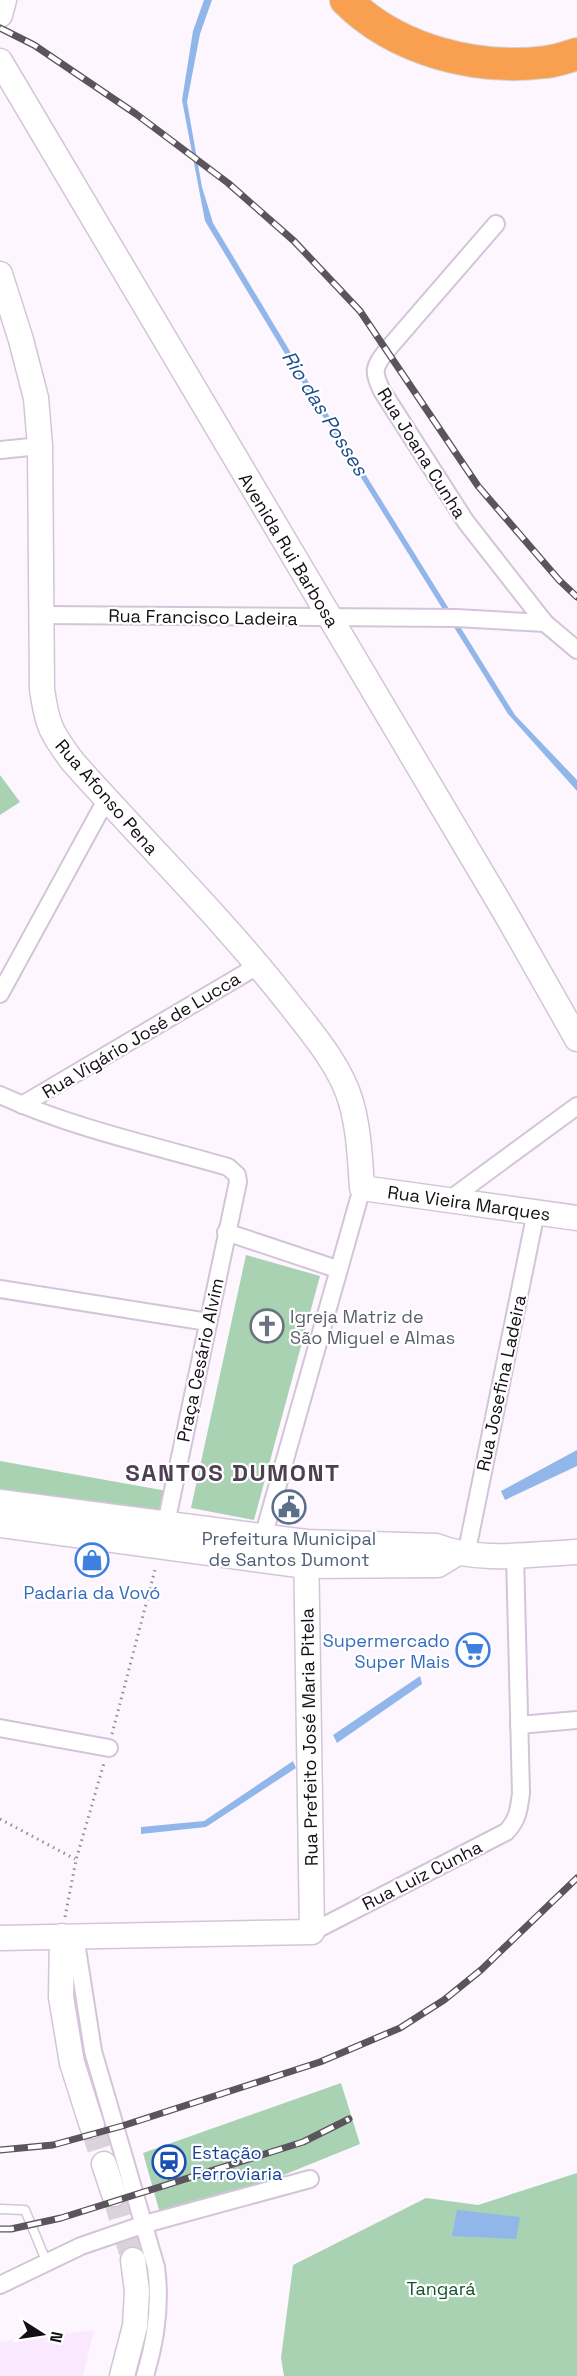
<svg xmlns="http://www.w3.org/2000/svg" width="577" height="2376" viewBox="0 0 577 2376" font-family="'Space Grotesk',sans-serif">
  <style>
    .built { fill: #fae8fe }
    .green { fill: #a9d2b2 }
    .water { fill: #91b7ea }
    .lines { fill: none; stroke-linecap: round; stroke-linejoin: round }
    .secondary-tunnel { stroke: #dad3dc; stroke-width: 24; stroke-dasharray: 24 12; stroke-linecap: butt }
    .lane-casing { stroke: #d5c4d9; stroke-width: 11 }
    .street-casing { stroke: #d5c4d9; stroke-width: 20 }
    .secondary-casing { stroke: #d5c4d9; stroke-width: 27 }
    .highway-casing { stroke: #d5d4d5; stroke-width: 34 }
    .path { stroke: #928c94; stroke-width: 3; stroke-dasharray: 1.5 4.5; stroke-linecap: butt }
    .lane { stroke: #fff; stroke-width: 8 }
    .street { stroke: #fff; stroke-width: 16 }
    .secondary { stroke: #fff; stroke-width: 24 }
    .highway { stroke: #f9a050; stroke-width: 32 }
    .rail-casing { stroke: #5b545c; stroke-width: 7 }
    .rail { stroke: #fff; stroke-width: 4.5; stroke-dasharray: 14; stroke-linecap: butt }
    .labels { text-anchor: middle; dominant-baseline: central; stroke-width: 4.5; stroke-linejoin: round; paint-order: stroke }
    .street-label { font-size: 18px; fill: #140e15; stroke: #fff }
    .worship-label { font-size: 18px; fill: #5b616d; stroke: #fff; text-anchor: start }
    .service-label { font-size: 18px; fill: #4e5e75; stroke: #fff }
    .shop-label { font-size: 18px; fill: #366cbe; stroke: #fff }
    .transit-label { font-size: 18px; fill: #164399; stroke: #fff; text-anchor: start }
    .park-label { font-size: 18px; fill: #12532b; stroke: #fff }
    .water-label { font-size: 20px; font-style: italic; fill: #1d4e8c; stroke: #fff }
    .district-label { font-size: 24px; font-weight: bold; letter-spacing: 1.5px; fill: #4e4052; stroke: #fff }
  </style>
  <rect width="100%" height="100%" fill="#fdf6ff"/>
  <path class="built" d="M94 2330 83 2376H0V2342Z"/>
  <g class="green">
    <path d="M0 775 20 802 0 815Z"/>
    <path d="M246 1255 320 1276 254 1520 191 1508Z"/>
    <path d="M0 1461 167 1491 160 1518 0 1491Z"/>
    <path d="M341 2083 360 2144 163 2224 143 2153Z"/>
    <path d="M577 2173V2376H284L281 2358 293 2265 426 2198 478 2205Z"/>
  </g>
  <g class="water">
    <path d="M204 0H212L200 34 187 102 202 187 213 223 321 403 515 715 577 780V791L508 714 314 402 205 221 182 100 193 31Z"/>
    <path d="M577 1450V1466L505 1500 501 1491Z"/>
    <path d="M420 1676 422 1684 337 1743 333 1735Z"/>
    <path d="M293 1761 296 1768 206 1827 141 1834V1827L204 1821Z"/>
    <path d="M457 2210 520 2217 516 2239 452 2236Z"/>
  </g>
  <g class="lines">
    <g class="secondary-tunnel">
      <path d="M92 2126 104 2164"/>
      <path d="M114 2194 133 2260"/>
    </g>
    <g class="lane-casing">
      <path id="lane" d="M0 2209 25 2210 47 2263"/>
    </g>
    <g class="street-casing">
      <g id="street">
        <path d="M496 224 387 350C374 367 372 371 382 391L466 522 545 623 577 650"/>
        <path d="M0 450 40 446"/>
        <path d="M41 615 456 618 545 623"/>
        <path d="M0 994 106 800"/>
        <path d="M0 1095C72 1128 152 1145 228 1167L237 1175 238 1182 164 1533"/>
        <path d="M22 1105 259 965"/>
        <path d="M449 1200 577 1106"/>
        <path d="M226 1232 337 1269"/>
        <path d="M0 1289 208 1322"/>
        <path d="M263 1537 362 1188"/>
        <path d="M466 1555 536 1212"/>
        <path d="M519 1725 577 1720"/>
        <path d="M0 1728 109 1748"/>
        <path d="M312 1932 506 1832C518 1820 519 1809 521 1793L515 1555"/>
        <path d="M75 1936 93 2051 156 2267C161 2304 156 2340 145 2376"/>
        <path d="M0 2285 81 2246 145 2224 310 2179"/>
      </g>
    </g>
    <g class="secondary-casing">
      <g id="secondary">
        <path d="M0 15 4 0"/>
        <path d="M0 61 506 914 577 1039"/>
        <path d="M0 274 21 340 36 398 40 446 42 689C47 725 51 733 73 762 145 843 224 920 291 1006 313 1034 341 1067 351 1102 359 1130 360 1159 362 1188L577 1218"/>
        <path d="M0 1502 306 1542 436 1546C479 1563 531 1554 577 1552"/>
        <path d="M0 1525 306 1566 438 1565 456 1554"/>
        <path d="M62 1936 61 1997 72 2063 92 2126"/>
        <path d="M0 1938 312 1932 306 1542"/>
        <path d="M104 2164 114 2194"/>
        <path d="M122 2376 135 2326 137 2291 133 2260"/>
      </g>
    </g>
    <g class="highway-casing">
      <path id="highway" d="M346 0C396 50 476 71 546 62 556 61 567 57 577 54"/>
    </g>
    <g class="path">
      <path d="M112 1734 156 1566"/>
      <path d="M0 1819 75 1859"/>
      <path d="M65 1917 76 1860 104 1763"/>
    </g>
    <use href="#lane" class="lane"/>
    <use href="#street" class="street"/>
    <use href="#secondary" class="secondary"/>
    <use href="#highway" class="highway"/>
    <g class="rail-casing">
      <g id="rail">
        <path d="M0 28 34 45 136 114 228 183 294 241 360 311 478 486 559 580 577 597"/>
        <path d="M0 2150 53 2145 122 2126 320 2062 400 2028 444 2000 481 1970 577 1878"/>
        <path d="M0 2229H11L61 2218 303 2142 349 2119"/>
      </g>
    </g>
    <use href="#rail" class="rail"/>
  </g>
  <defs>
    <g id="church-ring" transform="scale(1.725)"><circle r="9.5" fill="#fff" stroke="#6b7280" stroke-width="1.5"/><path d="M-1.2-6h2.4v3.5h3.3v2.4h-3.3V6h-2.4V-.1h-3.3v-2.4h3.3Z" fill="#6b7280"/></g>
    <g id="civic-ring" transform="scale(1.725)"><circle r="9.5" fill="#fff" stroke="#5c6f8a" stroke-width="1.5"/><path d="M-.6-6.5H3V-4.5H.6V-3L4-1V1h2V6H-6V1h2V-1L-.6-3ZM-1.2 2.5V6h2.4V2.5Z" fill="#5c6f8a"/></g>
    <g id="shop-ring" transform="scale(1.725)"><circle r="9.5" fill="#fff" stroke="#3f7fe0" stroke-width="1.5"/><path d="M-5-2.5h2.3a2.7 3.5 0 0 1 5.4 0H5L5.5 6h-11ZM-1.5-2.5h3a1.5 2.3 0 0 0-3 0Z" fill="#3f7fe0"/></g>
    <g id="supermarket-ring" transform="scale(1.725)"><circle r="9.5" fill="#fff" stroke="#3f7fe0" stroke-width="1.5"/><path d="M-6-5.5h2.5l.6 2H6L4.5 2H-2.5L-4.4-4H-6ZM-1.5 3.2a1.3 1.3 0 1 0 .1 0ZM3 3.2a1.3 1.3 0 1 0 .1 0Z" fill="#3f7fe0"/></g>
    <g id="station-ring" transform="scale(1.725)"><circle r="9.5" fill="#fff" stroke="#1a4fb4" stroke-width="1.5"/><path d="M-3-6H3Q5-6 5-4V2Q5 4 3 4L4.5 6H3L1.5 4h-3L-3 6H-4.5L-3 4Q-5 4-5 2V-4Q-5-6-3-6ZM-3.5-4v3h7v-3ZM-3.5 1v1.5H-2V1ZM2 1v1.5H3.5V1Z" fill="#1a4fb4"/></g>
  </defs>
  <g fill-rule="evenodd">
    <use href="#church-ring" x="267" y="1326"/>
    <use href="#civic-ring" x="289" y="1507"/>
    <use href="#shop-ring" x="92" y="1560"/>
    <use href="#supermarket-ring" x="473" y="1650"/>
    <use href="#station-ring" x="169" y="2162"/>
  </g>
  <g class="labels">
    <g class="street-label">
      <text transform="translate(422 453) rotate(58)">Rua Joana Cunha</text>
      <text transform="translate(289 550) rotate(59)">Avenida Rui Barbosa</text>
      <text transform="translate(203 617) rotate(1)">Rua Francisco Ladeira</text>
      <text transform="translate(107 797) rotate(49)">Rua Afonso Pena</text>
      <text transform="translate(141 1035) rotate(-31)">Rua Vigário José de Lucca</text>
      <text transform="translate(469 1203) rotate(8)">Rua Vieira Marques</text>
      <text transform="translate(200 1360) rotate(-78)">Praça Cesário Alvim</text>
      <text transform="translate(501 1383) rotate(-78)">Rua Josefina Ladeira</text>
      <text transform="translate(309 1737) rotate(-91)">Rua Prefeito José Maria Pitela</text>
      <text transform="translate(422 1875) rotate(-27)">Rua Luiz Cunha</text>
    </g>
    <g class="worship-label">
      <text x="290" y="1316">Igreja Matriz de<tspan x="290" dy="21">São Miguel e Almas</tspan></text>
    </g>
    <g class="service-label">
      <text x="289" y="1538">Prefeitura Municipal<tspan x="289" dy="21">de Santos Dumont</tspan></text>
    </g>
    <g class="shop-label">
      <text x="92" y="1592">Padaria da Vovó</text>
      <text x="450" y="1640" text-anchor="end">Supermercado<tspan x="450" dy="21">Super Mais</tspan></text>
    </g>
    <g class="transit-label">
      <text x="192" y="2152">Estação<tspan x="192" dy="21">Ferroviaria</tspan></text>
    </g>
    <g class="park-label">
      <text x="441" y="2288">Tangará</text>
    </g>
    <g class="water-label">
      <text transform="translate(325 413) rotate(58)">Rio das Posses</text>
    </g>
    <g class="district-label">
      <text x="233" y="1472">SANTOS DUMONT</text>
    </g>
  </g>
  <g transform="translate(42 2334) rotate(102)" stroke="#ffffff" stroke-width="4.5" paint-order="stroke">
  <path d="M0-4.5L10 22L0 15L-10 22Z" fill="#140e15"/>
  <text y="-9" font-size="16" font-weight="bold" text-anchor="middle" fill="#140e15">N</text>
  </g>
</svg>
